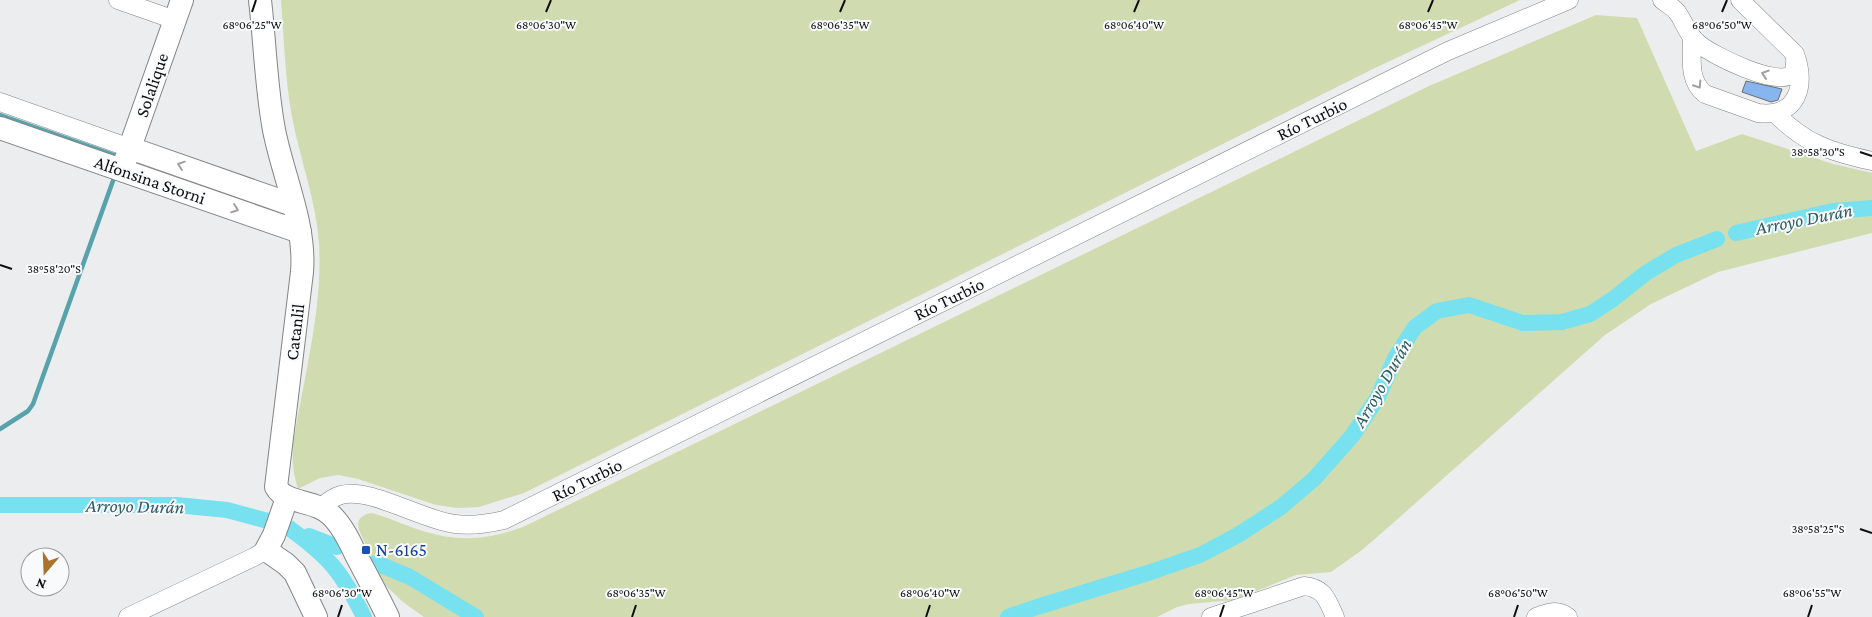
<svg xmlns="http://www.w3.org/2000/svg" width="1872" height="617" viewBox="0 0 1872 617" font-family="'Crimson Pro',serif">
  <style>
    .green { fill: #d0dcaf }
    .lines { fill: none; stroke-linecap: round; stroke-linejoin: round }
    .stream { stroke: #58a2ac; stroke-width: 4.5 }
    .canal { stroke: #77e1f0; stroke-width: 16 }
    .building { fill: #86b5f0; stroke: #6c6d6f }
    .minor-casing { stroke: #838485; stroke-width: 19 }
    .tertiary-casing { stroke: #838485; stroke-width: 24 }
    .minor { stroke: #fff; stroke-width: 18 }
    .tertiary { stroke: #fff; stroke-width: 22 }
    .oneway { stroke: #9f9f9f }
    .ticks { fill: none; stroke: #0e0f0f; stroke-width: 2 }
    .transit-dot { fill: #1a4fb4; stroke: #f9fafc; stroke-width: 2 }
    .labels { text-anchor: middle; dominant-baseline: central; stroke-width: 4; stroke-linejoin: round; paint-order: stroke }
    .street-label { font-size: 18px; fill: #0e0f0f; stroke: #f9fafc }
    .transit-label { font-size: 18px; fill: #164399; stroke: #f9fafc; text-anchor: start }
    .water-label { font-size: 19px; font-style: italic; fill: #2c5b62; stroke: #f9fafc }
    .ticks-label { font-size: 12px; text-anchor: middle; fill: #0e0f0f; stroke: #f9fafc; stroke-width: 4; stroke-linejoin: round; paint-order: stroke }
  </style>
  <rect width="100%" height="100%" fill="#ecedee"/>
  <g class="green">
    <path d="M281 0H1520L1375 68 524 493 479 507 458 508 436 505 358 479 338 475 320 478 298 489C293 474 292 461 293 445 303 379 323 311 319 243 316 200 300 159 292 117 285 79 284 39 281 0Z"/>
    <path d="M1596 15 1637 18 1696 151 1742 134 1833 164 1872 173V233L1718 272 1651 304 1605 335 1392 524 1362 550 1331 572 1296 575 1234 600 1189 604 1177 607 1157 617H424L403 602 383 583 359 530C356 520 361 515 371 513 385 516 397 522 411 527 453 542 481 542 523 527L1429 86Z"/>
  </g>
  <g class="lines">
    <g class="stream">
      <path d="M0 115 114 155"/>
      <path d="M0 429 28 411 33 404 114 178"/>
    </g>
    <g class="canal">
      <path d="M1736 233 1833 211 1872 208"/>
      <path d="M0 505H177L227 510 268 521"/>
      <path d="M289 528C329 557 342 572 364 617"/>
      <path d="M309 536 337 547"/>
      <path d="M376 563 410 577 476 617"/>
      <path d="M1008 617 1037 607 1151 572 1200 555 1238 535 1281 507 1314 479 1352 436 1378 397 1395 358 1415 327 1437 311 1469 305 1523 323 1562 322 1590 314 1613 299 1646 273 1676 255 1717 239"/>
    </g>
  </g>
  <path class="building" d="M1746 81 1782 89 1778 100 1771 102 1742 92Z"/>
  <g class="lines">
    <g class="minor-casing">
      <g id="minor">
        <path d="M118 0 175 20"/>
        <path d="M1662 0C1667 4 1673 7 1677 12 1685 23 1688 36 1699 44 1712 55 1778 88 1792 74 1796 69 1795 61 1795 55"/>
        <path d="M1692 38C1692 58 1688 81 1705 94L1758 113C1797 118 1807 86 1795 54L1740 0"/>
        <path d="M0 102 130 148"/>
        <path d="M1775 113C1805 144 1831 152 1872 161"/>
        <path d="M322 507C327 502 333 497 341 495 371 487 421 520 455 524 471 526 487 524 504 520L1448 51 1569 0"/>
        <path d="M128 617 254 557 266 550"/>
        <path d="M1211 617 1304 586C1325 588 1327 600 1335 617"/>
        <path d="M1536 617C1548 612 1558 609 1568 617"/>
      </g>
    </g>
    <g class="tertiary-casing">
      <g id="tertiary">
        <path d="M260 0C265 43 266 87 274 130 283 176 306 225 302 272L276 487C286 505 316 499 332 516 343 527 350 542 356 555 367 576 378 596 388 617"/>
        <path d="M0 128 300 232"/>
        <path d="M130 148 293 205"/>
        <path d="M122 170 182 0"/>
        <path d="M287 498 274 535 266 550 286 564 295 573 316 617"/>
      </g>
    </g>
    <use href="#minor" class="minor"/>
    <use href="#tertiary" class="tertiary"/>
  </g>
  <defs><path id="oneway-chevron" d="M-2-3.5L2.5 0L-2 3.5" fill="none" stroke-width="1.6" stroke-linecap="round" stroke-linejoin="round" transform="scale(1.25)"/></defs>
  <g class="oneway">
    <use href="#oneway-chevron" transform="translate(1765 74) rotate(-162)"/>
    <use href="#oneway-chevron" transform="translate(1698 85) rotate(57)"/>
    <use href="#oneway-chevron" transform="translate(181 165) rotate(-161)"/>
    <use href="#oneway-chevron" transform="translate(235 209) rotate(19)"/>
  </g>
  <path class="ticks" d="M252 12 256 0M546 12 551 0M840 12 845 0M1134 12 1139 0M1428 12 1433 0M1722 12 1727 0M1860 152 1872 156M0 265 12 269M1860 529 1872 533M338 617 342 605M632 617 636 605M926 617 930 605M1220 617 1224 605M1514 617 1518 605M1808 617 1812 605"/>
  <rect class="transit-dot" x="361" y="545" width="10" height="10" rx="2.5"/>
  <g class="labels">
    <g class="street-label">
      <text transform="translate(152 85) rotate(-71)">Solalique</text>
      <text transform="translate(1312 119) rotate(-26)">Río Turbio</text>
      <text transform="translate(150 180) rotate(19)">Alfonsina Storni</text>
      <text transform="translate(949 299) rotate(-26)">Río Turbio</text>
      <text transform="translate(295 332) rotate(-83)">Catanlil</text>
      <text transform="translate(587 480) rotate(-26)">Río Turbio</text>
    </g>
    <g class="transit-label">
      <text x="376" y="550">N-6165</text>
    </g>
    <g class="water-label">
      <text transform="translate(1804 219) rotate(-11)">Arroyo Durán</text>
      <text transform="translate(1382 383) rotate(-60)">Arroyo Durán</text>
      <text transform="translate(135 506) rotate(1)">Arroyo Durán</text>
    </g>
  </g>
  <g class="ticks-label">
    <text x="252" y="29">68°06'25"W</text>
    <text x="546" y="29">68°06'30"W</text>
    <text x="840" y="29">68°06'35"W</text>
    <text x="1134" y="29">68°06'40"W</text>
    <text x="1428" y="29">68°06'45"W</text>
    <text x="1722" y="29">68°06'50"W</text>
    <text x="1818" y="156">38°58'30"S</text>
    <text x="54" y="273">38°58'20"S</text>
    <text x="1818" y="533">38°58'25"S</text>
    <text x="342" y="597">68°06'30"W</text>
    <text x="636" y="597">68°06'35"W</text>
    <text x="930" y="597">68°06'40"W</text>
    <text x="1224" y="597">68°06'45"W</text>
    <text x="1518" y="597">68°06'50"W</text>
    <text x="1812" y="597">68°06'55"W</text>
  </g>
  <g transform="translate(45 572) rotate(199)"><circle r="24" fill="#f9fafc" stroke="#9b9c9d"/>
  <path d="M0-4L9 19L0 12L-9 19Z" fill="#a8732d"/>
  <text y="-8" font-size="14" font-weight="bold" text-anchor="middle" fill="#0e0f0f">N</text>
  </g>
</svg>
